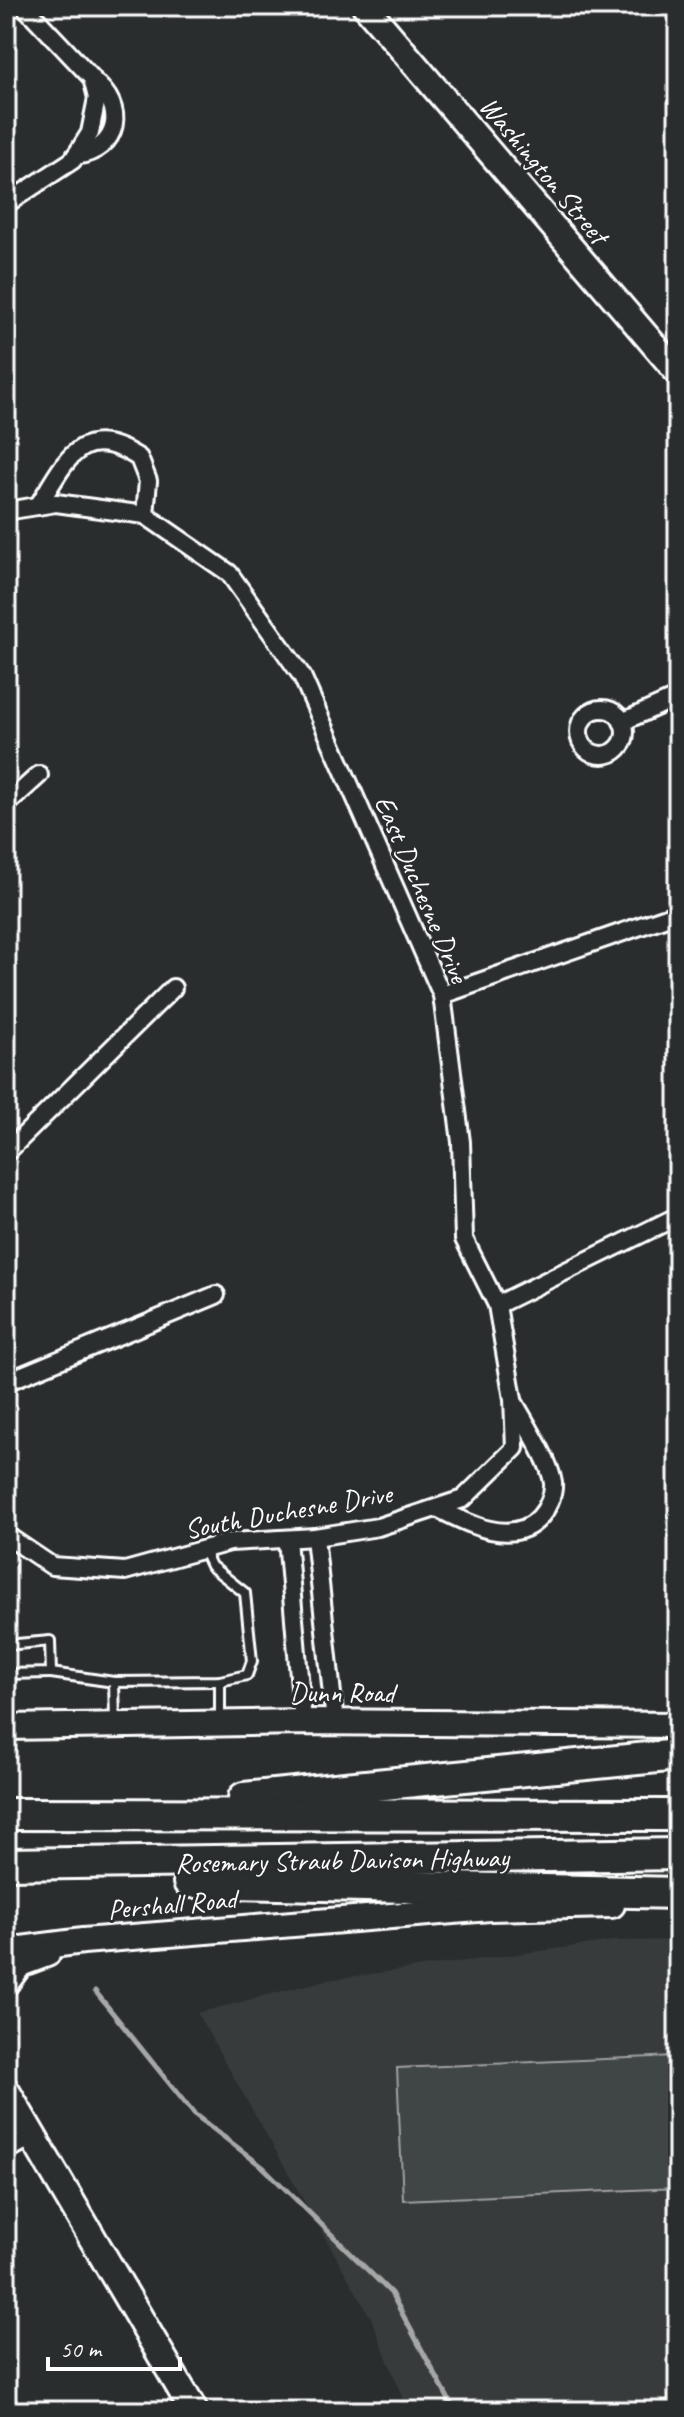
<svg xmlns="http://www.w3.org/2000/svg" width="684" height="2417" viewBox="0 0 684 2417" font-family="Caveat,sans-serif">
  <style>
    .built { fill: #373a3b }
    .green { fill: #414445; stroke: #a0a2a2; stroke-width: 2 }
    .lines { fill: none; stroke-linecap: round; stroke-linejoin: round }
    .stream { stroke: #a6a7a7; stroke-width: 5 }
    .lane-casing { stroke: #fff; stroke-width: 14 }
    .street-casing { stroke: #fff; stroke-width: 22 }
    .secondary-casing { stroke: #fff; stroke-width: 30 }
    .primary-casing { stroke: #fff; stroke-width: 32 }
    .highway-casing { stroke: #fff; stroke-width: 36 }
    .lane { stroke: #2a2d2e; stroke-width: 8 }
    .street { stroke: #2a2d2e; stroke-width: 16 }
    .secondary { stroke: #2a2d2e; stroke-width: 24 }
    .primary { stroke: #2a2d2e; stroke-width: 26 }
    .highway { stroke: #2a2d2e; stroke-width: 30 }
    .labels { text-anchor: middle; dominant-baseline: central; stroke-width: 6; stroke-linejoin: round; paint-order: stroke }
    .street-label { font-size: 28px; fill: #fff; stroke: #2a2d2e }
  </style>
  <rect width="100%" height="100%" fill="#2a2d2e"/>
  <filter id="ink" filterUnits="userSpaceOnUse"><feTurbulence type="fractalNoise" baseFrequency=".0125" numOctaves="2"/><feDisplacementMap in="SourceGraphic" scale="16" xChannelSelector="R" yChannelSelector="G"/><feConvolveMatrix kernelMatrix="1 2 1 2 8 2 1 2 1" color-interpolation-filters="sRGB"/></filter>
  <g filter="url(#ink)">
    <path class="built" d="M678 1940V2411H408L371 2318 197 2013 327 1980 613 1941Z"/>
    <path class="green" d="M676 2056 678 2188 403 2200 397 2068Z"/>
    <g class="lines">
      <path class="stream" d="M95 1991 194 2114 264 2168 391 2293 455 2411"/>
      <g class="lane-casing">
        <g id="lane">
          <path d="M6 1645 50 1641 51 1673 6 1674"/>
          <path d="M51 1673 114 1682"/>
          <path d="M220 1681V1720"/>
          <path d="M115 1721 114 1682 220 1681 247 1675 252 1661 245 1593 211 1566 203 1549"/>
        </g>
      </g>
      <g class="street-casing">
        <g id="street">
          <path d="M75 156C120 150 127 106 93 81"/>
          <path d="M6 204 73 160 90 133 97 98 92 78 24 6"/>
          <path d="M38 506C66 461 81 420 139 458L148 481 145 515"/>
          <path d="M6 511 56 503 145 515 229 573 302 676 442 995 461 1142 464 1239 497 1305 513 1399 515 1448 463 1499 378 1527 315 1537 230 1542 125 1571 52 1566 6 1535"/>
          <circle cx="602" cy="732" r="23"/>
          <path d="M622 722 678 697"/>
          <path d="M6 805 39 775"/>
          <path d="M442 995 678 913"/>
          <path d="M6 1153 173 988"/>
          <path d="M497 1305 678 1216"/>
          <path d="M6 1382 216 1295"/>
          <path d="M437 1508C466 1523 513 1548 540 1517 547 1509 554 1495 553 1483 550 1461 526 1424 515 1404"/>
          <path d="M315 1537 335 1722"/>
          <path d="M287 1539 303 1722"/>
          <path d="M6 2151 35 2135"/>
        </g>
      </g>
      <g class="secondary-casing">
        <g id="secondary">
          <path d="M365 6 678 373"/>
          <path d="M6 1727 303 1722 678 1725"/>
          <path d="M6 1951 83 1941 490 1908 612 1905"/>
          <path d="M6 1983 20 1964 47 1954"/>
        </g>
      </g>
      <g class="primary-casing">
        <path id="primary" d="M6 2091 194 2411"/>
      </g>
      <g class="highway-casing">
        <g id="highway">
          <path d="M244 1798 678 1755"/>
          <path d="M6 1814 678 1815"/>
          <path d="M6 1864 678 1854"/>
          <path d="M189 1882 678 1893"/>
        </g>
      </g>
      <use href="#lane" class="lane"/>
      <use href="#street" class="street"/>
      <use href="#secondary" class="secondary"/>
      <use href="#primary" class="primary"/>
      <use href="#highway" class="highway"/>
    </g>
  </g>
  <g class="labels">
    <g class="street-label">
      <text transform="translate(544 170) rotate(50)">Washington Street</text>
      <text transform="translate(422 889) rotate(67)">East Duchesne Drive</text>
      <text transform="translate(288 1511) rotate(-10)">South Duchesne Drive</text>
      <text x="342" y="1692">Dunn Road</text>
      <text transform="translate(342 1860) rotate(-1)">Rosemary Straub Davison Highway</text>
      <text transform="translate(172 1904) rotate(-5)">Pershall Road</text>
    </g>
  </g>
  <rect width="684" height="2417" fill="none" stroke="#2a2d2e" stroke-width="32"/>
  <rect x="16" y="16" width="652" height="2385" fill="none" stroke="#fff" stroke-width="3" filter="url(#ink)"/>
  <path d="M48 2357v12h132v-12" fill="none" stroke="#ffffff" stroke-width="4"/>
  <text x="60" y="2357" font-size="24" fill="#ffffff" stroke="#2a2d2e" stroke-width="6" paint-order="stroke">50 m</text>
</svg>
